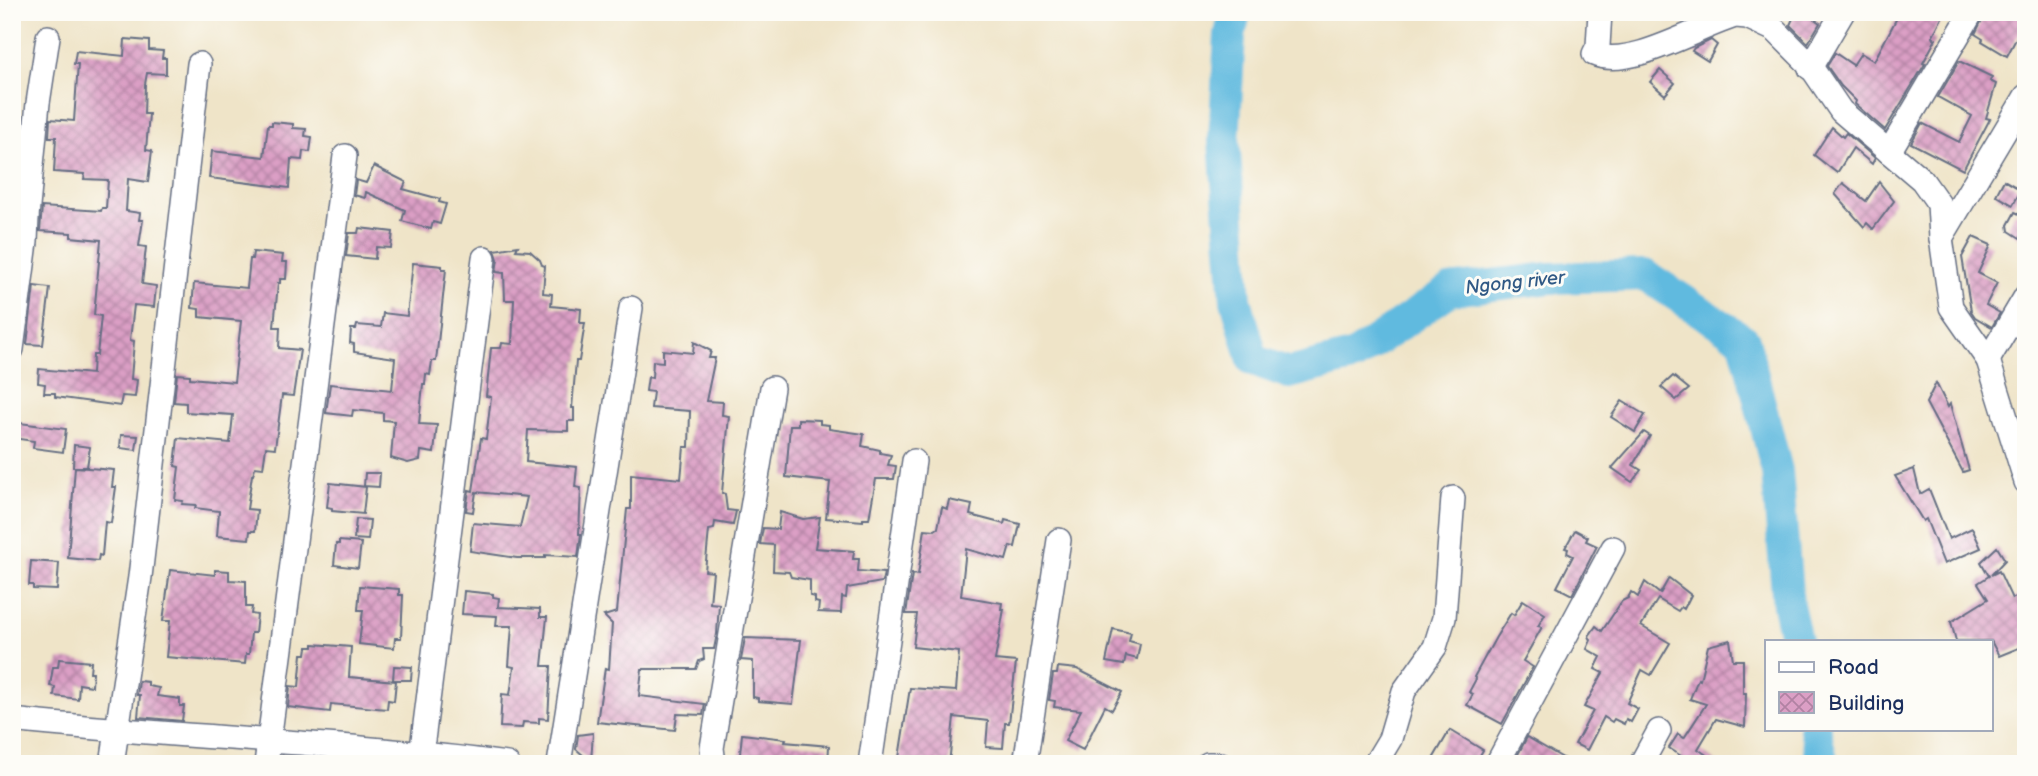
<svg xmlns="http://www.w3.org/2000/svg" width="2038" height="776" viewBox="0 0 2038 776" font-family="'Balsamiq Sans',sans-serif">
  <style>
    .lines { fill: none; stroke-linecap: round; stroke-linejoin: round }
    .river { stroke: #61badf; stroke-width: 32 }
    .building { fill: url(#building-cross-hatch) }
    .minor-casing { stroke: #656e83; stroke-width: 26 }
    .minor { stroke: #fff; stroke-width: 23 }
    .labels { text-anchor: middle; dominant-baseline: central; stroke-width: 6; stroke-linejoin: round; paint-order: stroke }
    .water-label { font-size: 19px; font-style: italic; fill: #305985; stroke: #fdfcf7 }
  </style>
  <defs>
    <pattern id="building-cross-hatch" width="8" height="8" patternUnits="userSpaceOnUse" patternTransform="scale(1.75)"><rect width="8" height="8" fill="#db9fc5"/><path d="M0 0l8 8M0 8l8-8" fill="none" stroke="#b182a3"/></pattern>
  </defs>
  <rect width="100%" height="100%" fill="#fdfcf7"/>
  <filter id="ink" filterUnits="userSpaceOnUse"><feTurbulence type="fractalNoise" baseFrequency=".0143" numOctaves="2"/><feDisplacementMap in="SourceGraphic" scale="14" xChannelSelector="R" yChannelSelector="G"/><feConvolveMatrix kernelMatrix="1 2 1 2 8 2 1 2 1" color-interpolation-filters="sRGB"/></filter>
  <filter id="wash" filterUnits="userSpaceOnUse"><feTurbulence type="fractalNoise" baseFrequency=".00686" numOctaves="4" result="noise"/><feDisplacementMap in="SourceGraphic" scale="28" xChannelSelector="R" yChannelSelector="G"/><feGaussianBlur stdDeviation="1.57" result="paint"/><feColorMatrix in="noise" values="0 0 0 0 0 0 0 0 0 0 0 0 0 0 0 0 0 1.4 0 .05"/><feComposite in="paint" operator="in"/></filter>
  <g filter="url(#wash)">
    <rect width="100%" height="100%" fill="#efe4c8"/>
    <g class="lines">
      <g class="river">
        <path d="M1235 12 1230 35 1224 141 1236 300 1253 360 1289 373 1355 356 1450 290 1550 278 1645 275 1744 340 1777 471 1788 605 1796 641"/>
        <path d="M1815 729 1823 764"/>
      </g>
    </g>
    <g id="blocks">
      <g class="building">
        <path d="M1796 12H1804L1820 23 1808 43 1790 25Z"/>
        <path d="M1900 12H1945L1932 37 1936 39 1923 63 1925 64 1885 130 1855 104 1856 101 1841 86 1827 66 1835 53 1853 65 1861 53 1874 61Z"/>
        <path d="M1986 12H2026V20L2007 56 1982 41 1983 39 1975 34Z"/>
        <path d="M125 39 149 41V50L163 51 162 58H166V74L147 73 145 84 144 114H149L146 150 152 151 148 182 128 179 126 211 140 213 139 220H143L139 246 146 247 142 284 156 286 154 307 134 305 130 340 134 341 131 379 137 380 135 397 122 396 120 406 55 397V393H44L45 384 38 383 39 369 92 374 93 355H97L101 316 94 315 101 240 71 237V233L40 231 42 207 101 211 102 208H106L108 180 84 179 85 174 54 172 56 137H49L50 119 74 121 78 64H74L76 51 124 56Z"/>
        <path d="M1711 40 1717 45 1708 61 1692 51 1694 48Z"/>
        <path d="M1959 61 1992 77 1990 81 1996 84 1986 118 1990 119 1963 170 1911 143 1922 123 1959 142 1972 116 1938 97Z"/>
        <path d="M1660 70 1675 83 1665 95 1650 82Z"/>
        <path d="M272 122 293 124V128L306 129 305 136 312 137 310 152 303 151 302 160 291 159 289 188 209 178 212 151 264 157 268 125H272Z"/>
        <path d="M1832 127 1843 137 1846 133 1875 158 1872 164 1853 148 1837 173 1814 155Z"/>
        <path d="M374 166 406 182 403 189 440 199 439 202 446 204 440 224 433 222 431 229 402 221 405 210 366 192 365 198 354 195 356 180 366 183Z"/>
        <path d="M2004 180 2021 190 2013 205 1996 195Z"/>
        <path d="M1879 182 1894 201 1873 229 1867 223 1864 227 1835 194 1843 183 1866 201Z"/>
        <path d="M2015 212 2026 217V230L2020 238 2009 231 2008 225Z"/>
        <path d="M359 228 393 232 391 248 376 247 375 259 346 256 349 233H358Z"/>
        <path d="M1973 237 1991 245 1978 273 1997 283 1986 305 2000 313 1992 327 1975 317 1971 311 1962 257Z"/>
        <path d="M518 246 516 250 530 251 540 260 542 265 545 266 543 293 552 294 551 306 581 309 580 323H585L579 361H576L572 408H574V421H568V431L528 430 526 462 577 467 575 487 581 488 579 534H581L578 557 545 555V558H517L470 551 473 523 520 527 527 497 476 492 473 512 466 511 469 490 473 491 481 438 486 439 491 397 486 396 491 348H501L502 343 512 344 514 300H505L504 273 496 272 498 259 495 250Z"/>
        <path d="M253 252 283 255 282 262H287L286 279H280V283H278L274 327H280L279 348 300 350 293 396 282 395 275 448 266 447 263 468 255 467 253 475H252L247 509 257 510 255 531H250L249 539 217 536 219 511 195 508 196 505 182 504 183 501 175 500 179 467 175 466 178 438 230 443 233 415 186 412V403L174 402 177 374 190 375V378L234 382 241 321 199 317V309L192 308 194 283 247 288 250 259H252Z"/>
        <path d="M413 263 442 266V269H446L436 361H432L430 375 426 374 425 384H423L419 424 437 425 434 453 421 451 420 460 408 463 391 458 394 421 383 420V413L353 410 352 416 326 413 330 384 392 390 395 358 354 352V344L350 343 351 329H356L357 325 381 327 383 313 407 316Z"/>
        <path d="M34 286 50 288 43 345 27 344Z"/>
        <path d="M694 342 711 351 709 358H715L706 401 723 402 722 415 729 416 722 493 725 494 727 510 736 511 733 525 715 522 714 529 709 530 705 571 713 572 710 603 719 604 717 634 714 649H703L704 659 699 661 696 669H642L639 696 705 704 703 715 677 714 675 730 597 722 605 668 609 669 612 624 604 616 617 612 627 509H631V474L681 479 684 447H689L690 411 651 408 653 392 646 391 648 377 652 378 653 361 663 362V350L693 353Z"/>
        <path d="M1673 376 1689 389 1676 400 1661 387Z"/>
        <path d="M1936 383 1948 407 1950 404 1969 470 1963 472 1926 403Z"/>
        <path d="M1622 401 1645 415 1635 432 1611 417Z"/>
        <path d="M798 419 820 420V424L829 425V429L864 434 862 446 880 450V453L891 455 888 465 896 466 894 479H876L869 519H863V521L826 518 830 482 786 477 790 425H798Z"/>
        <path d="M12 422 66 429 63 452 33 448 34 441 12 438Z"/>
        <path d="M1644 432 1650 436 1633 465 1641 470 1632 482 1612 468Z"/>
        <path d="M121 435 138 436 136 450 120 448Z"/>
        <path d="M74 445 90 447 87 467H73Z"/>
        <path d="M75 467 114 470 112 487H116L111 523 105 522 102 556 99 555 98 561 68 558Z"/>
        <path d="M1914 469 1920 494 1929 489 1949 539 1972 528 1981 548 1944 564 1926 519 1923 521 1895 476Z"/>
        <path d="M365 473H380L379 487 364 486Z"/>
        <path d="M330 483 366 487 363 514 332 511V508L327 507Z"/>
        <path d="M949 500 972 505 970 515 1004 524 1005 520 1020 524 1015 547 1010 546 1006 560 966 549 961 596 1002 603 1001 609H1004L995 660 1016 662 1009 723H1005L1003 748 986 747 988 721 954 717 949 764H898L910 688 956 691 959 652 913 647 917 614H906L912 574 918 575 925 529 935 530 938 528 942 507 947 509Z"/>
        <path d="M780 512 803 519 820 517 815 548 854 551 853 559H859L858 571 884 573 882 582 847 588 846 598 842 597 841 613 818 612 819 603 815 602V597L810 596V580L791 577 789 572 773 571 774 545 760 544 763 528 778 529Z"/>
        <path d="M356 519 370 520 368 540 354 539Z"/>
        <path d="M1575 530 1588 537 1586 541 1597 546 1572 595 1557 587 1573 556 1567 553 1568 549 1565 548Z"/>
        <path d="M339 541 361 543 358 568 334 565 336 544H339Z"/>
        <path d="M1997 547 2005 560 1991 575 1999 571 2012 599 2026 592V645L1999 656 1991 641H1956L1951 622 1988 599 1978 583 1989 576 1981 562Z"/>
        <path d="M31 561 59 563 57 590 33 589V585H29Z"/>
        <path d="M170 570 215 575V570L229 571V580L246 581V607H252L251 614 257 615 255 633H251L249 654H246L245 664 166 657 170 621H163Z"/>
        <path d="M1669 578 1691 595 1684 609 1681 607 1678 611 1658 599 1641 626 1670 643 1651 675 1642 670 1627 703 1638 709 1631 722 1626 719 1624 724 1614 719 1612 722 1604 717 1587 750 1575 744 1593 711 1584 707 1603 673 1595 669 1601 657 1587 649 1591 640 1589 636 1596 626 1602 631 1622 601 1628 598 1631 592 1638 597 1645 582 1660 594Z"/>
        <path d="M360 586 399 589V595H403L401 638H395L394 648 359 644 363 610H358Z"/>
        <path d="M464 591 493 594V597L499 598 498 607 540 609V617H547L542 666H551L548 719 539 718V723L523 722 522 728 500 727 502 694 510 695 514 667 509 666 512 626H496L497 616 462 614Z"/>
        <path d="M1523 600 1545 614 1538 626 1542 627 1523 661 1533 667 1502 724 1467 705 1473 694 1469 692 1476 679 1474 677 1496 637 1511 613 1514 615Z"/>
        <path d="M1113 629 1131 633 1129 641 1140 644 1137 659 1126 656 1124 665 1106 662Z"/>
        <path d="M745 638 801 640 793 704 758 701V698L753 697V661L741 660Z"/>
        <path d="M1730 640 1733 660H1743V693H1746L1745 727 1716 719 1698 749 1719 764H1676L1681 756 1669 748 1678 734 1684 738 1706 704 1690 699 1698 679 1700 680 1708 646Z"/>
        <path d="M313 644 351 647 349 677 396 681 394 701 388 700 387 709 331 704 330 712 288 707 290 686 299 687 302 654H306L307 647H313Z"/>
        <path d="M59 659 91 662 90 672H93L92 686 79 684 78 699 54 696 55 687 50 686 53 667H58Z"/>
        <path d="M394 666 412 667 411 680H393Z"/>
        <path d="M1058 667 1077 669 1122 692 1112 710 1105 706 1083 750 1065 741 1081 710 1054 707 1055 701 1049 700 1053 674H1057Z"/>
        <path d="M139 681 148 682V686L159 688 157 696 180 699V706H184L182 721 138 717 140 695H137Z"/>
        <path d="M1450 730 1483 750 1475 764H1430Z"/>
        <path d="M593 733 591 762 576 749 578 735Z"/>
        <path d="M742 734 786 739 785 742 829 746 828 764H739Z"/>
        <path d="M1527 737 1573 764H1513Z"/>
      </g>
    </g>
  </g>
  <g filter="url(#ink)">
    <use href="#blocks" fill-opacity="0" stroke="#656e83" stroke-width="2"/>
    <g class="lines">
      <g class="minor-casing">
        <g id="minor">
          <path d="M1600 12 1598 46 1594 54C1630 70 1699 26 1736 16L1747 17 1775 30 1809 64 1841 111 1922 180 1939 204 1941 238 1951 307 1988 360 2026 482"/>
          <path d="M1810 68 1843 12"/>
          <path d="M1889 152 1972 12"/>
          <path d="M27 217 38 103 48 37"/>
          <path d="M1941 238 2026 96"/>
          <path d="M12 349 26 242 27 217 13 216"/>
          <path d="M1988 360 2026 296"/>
          <path d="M12 720C177 738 343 741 507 764"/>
          <path d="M112 764 140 577 199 64"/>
          <path d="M266 764 345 156"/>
          <path d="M420 764 484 258"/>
          <path d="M559 764 631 308"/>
          <path d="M714 764 712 748 772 388"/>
          <path d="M870 764 914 461"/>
          <path d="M1025 764 1059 540"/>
          <path d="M1208 764H1221"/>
          <path d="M1375 764 1390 739 1404 691 1435 647 1444 618 1453 498"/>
          <path d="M1497 764 1613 548"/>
          <path d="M1641 764 1659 731"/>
        </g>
      </g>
      <use href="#minor" class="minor"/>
    </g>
  </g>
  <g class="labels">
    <g class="water-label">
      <text transform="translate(1515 283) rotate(-6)">Ngong river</text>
    </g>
  </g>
  <rect width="2038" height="776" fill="none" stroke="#fdfcf7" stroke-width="42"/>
  <rect x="1765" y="640" width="228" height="91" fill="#fdfcf7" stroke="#a3aaba" stroke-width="2"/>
  <rect x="1779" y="662" width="35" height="10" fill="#ffffff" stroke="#a3aaba" stroke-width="2"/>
  <text x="1828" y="674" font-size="21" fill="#1b2f5e">Road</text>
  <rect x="1779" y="692" width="35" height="21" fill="url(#building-cross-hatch)" stroke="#a3aaba" stroke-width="2"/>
  <text x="1828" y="710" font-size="21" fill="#1b2f5e">Building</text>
</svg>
